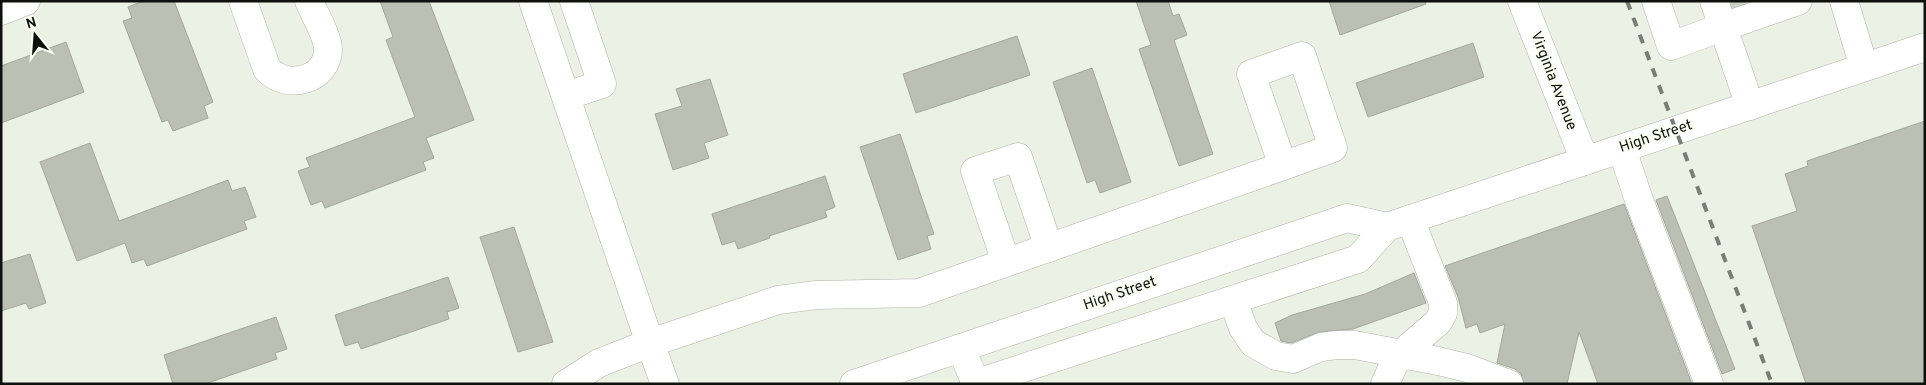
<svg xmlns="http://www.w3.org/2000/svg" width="1926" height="385" viewBox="0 0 1926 385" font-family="Overpass,sans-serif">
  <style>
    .building { fill: #bcc0b4; stroke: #a3a89c }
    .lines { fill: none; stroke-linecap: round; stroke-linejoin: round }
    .minor-tunnel { stroke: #cbcfc5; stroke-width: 28; stroke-dasharray: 28 14; stroke-linecap: butt }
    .minor-casing { stroke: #b0b4a8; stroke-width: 29 }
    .major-casing { stroke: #b0b4a8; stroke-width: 29 }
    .minor { stroke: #fff; stroke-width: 28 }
    .major { stroke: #fff; stroke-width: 28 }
    .rail { stroke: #797d75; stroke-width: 4; stroke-dasharray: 9 9; stroke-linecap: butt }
    .labels { text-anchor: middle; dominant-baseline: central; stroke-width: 4; stroke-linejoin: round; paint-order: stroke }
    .street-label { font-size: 15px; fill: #0f110d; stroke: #fafff2 }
  </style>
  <rect width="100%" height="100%" fill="#ecf1e5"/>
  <g class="building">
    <path d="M143 1H174L213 102 204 106 208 118 173 131 168 120 162 122 123 21 132 18 128 7Z"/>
    <path d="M380 1H429L474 120 426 138 434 158 423 162 426 170 325 208 322 201 311 205 298 171 310 167 306 158 415 117 386 40 393 37Z"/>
    <path d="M1136 1H1168L1173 16 1179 14 1187 35 1174 40 1213 154 1179 166 1139 49 1151 45Z"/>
    <path d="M1329 1H1425L1426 4 1340 35Z"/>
    <path d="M1017 36 1030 75 916 113 903 74Z"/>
    <path d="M66 42 84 92 1 123V66Z"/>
    <path d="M1473 43 1484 77 1368 117 1356 83Z"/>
    <path d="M1092 68 1131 182 1100 193 1095 180 1087 183 1053 82Z"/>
    <path d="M710 79 728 135 704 143 709 158 673 170 655 114 682 106 676 89Z"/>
    <path d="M1925 121V384H1806L1752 226 1797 211 1785 174 1808 166 1807 161Z"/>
    <path d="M900 134 934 234 927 236 931 249 898 260 860 147Z"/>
    <path d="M90 143 119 221 228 180 232 191 245 187 256 217 244 221 247 229 147 266 144 259 132 263 125 243 77 261 40 162Z"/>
    <path d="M825 176 835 207 825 211 827 217 769 236 770 238 738 249 735 241 722 245 712 214Z"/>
    <path d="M1667 196 1735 369 1722 374 1656 200Z"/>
    <path d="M1624 204 1692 384H1598L1579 332 1567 384H1524L1521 374 1515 369 1497 363 1505 324 1480 333 1477 324 1466 328 1458 297 1445 266Z"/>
    <path d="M514 227 553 342 518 352 480 237Z"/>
    <path d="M30 254 46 303 29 309 26 303 1 311V263Z"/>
    <path d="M1414 273 1426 303 1353 329 1319 332 1291 343 1281 341 1275 323 1292 315 1365 294Z"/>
    <path d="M448 277 459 308 447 312 449 319 361 349 358 342 345 346 335 315Z"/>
    <path d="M276 317 287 349 275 353 277 359 205 384H173L164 355Z"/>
  </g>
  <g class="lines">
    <path class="minor-tunnel" d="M1731 1 1738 22"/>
    <g class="minor-casing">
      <g id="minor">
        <path d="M243 1 267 69C287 91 328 80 328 49 328 37 314 13 309 1"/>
        <path d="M533 1 650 343 665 384"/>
        <path d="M1522 1 1585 161"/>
        <path d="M1656 1 1671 46 1723 27 1714 1"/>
        <path d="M1844 1 1864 67"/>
        <path d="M1 11 26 1"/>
        <path d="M566 96 602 84 574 1"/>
        <path d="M1750 106 1723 27 1798 1"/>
        <path d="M1622 149 1639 200 1709 384"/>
        <path d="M1006 262 975 171 1018 157 1049 248"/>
        <path d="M1233 300 1243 328 1253 343 1276 356 1293 359 1321 347 1337 345H1355L1438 361 1467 368 1509 384"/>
        <path d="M961 348 976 384"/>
        <path d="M566 384 599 363 650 343 778 300 816 295 919 293 1283 166 1333 148 1302 56 1251 74 1283 166"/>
        <path d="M1385 384 1394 364 1409 347 1438 322 1443 313V303L1410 219"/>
      </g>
    </g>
    <g class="major-casing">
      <g id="major">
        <path d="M854 384 1347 218 1387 227"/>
        <path d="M974 384 1358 259 1387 227 1925 47"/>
      </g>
    </g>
    <use href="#minor" class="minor"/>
    <use href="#major" class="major"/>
    <path class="rail" d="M1627 1 1772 384"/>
  </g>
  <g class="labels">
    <g class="street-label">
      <text transform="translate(1553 81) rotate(69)">Virginia Avenue</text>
      <text transform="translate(1656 137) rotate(-18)">High Street</text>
      <text transform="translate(1120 294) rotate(-19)">High Street</text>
    </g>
  </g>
  <rect width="1926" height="385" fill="none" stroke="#0f110d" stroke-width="5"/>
  <g transform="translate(35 35) rotate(343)" stroke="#fafff2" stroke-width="4" paint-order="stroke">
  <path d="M0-4L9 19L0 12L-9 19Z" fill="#0f110d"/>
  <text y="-8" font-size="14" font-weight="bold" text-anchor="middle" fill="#0f110d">N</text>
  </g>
</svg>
